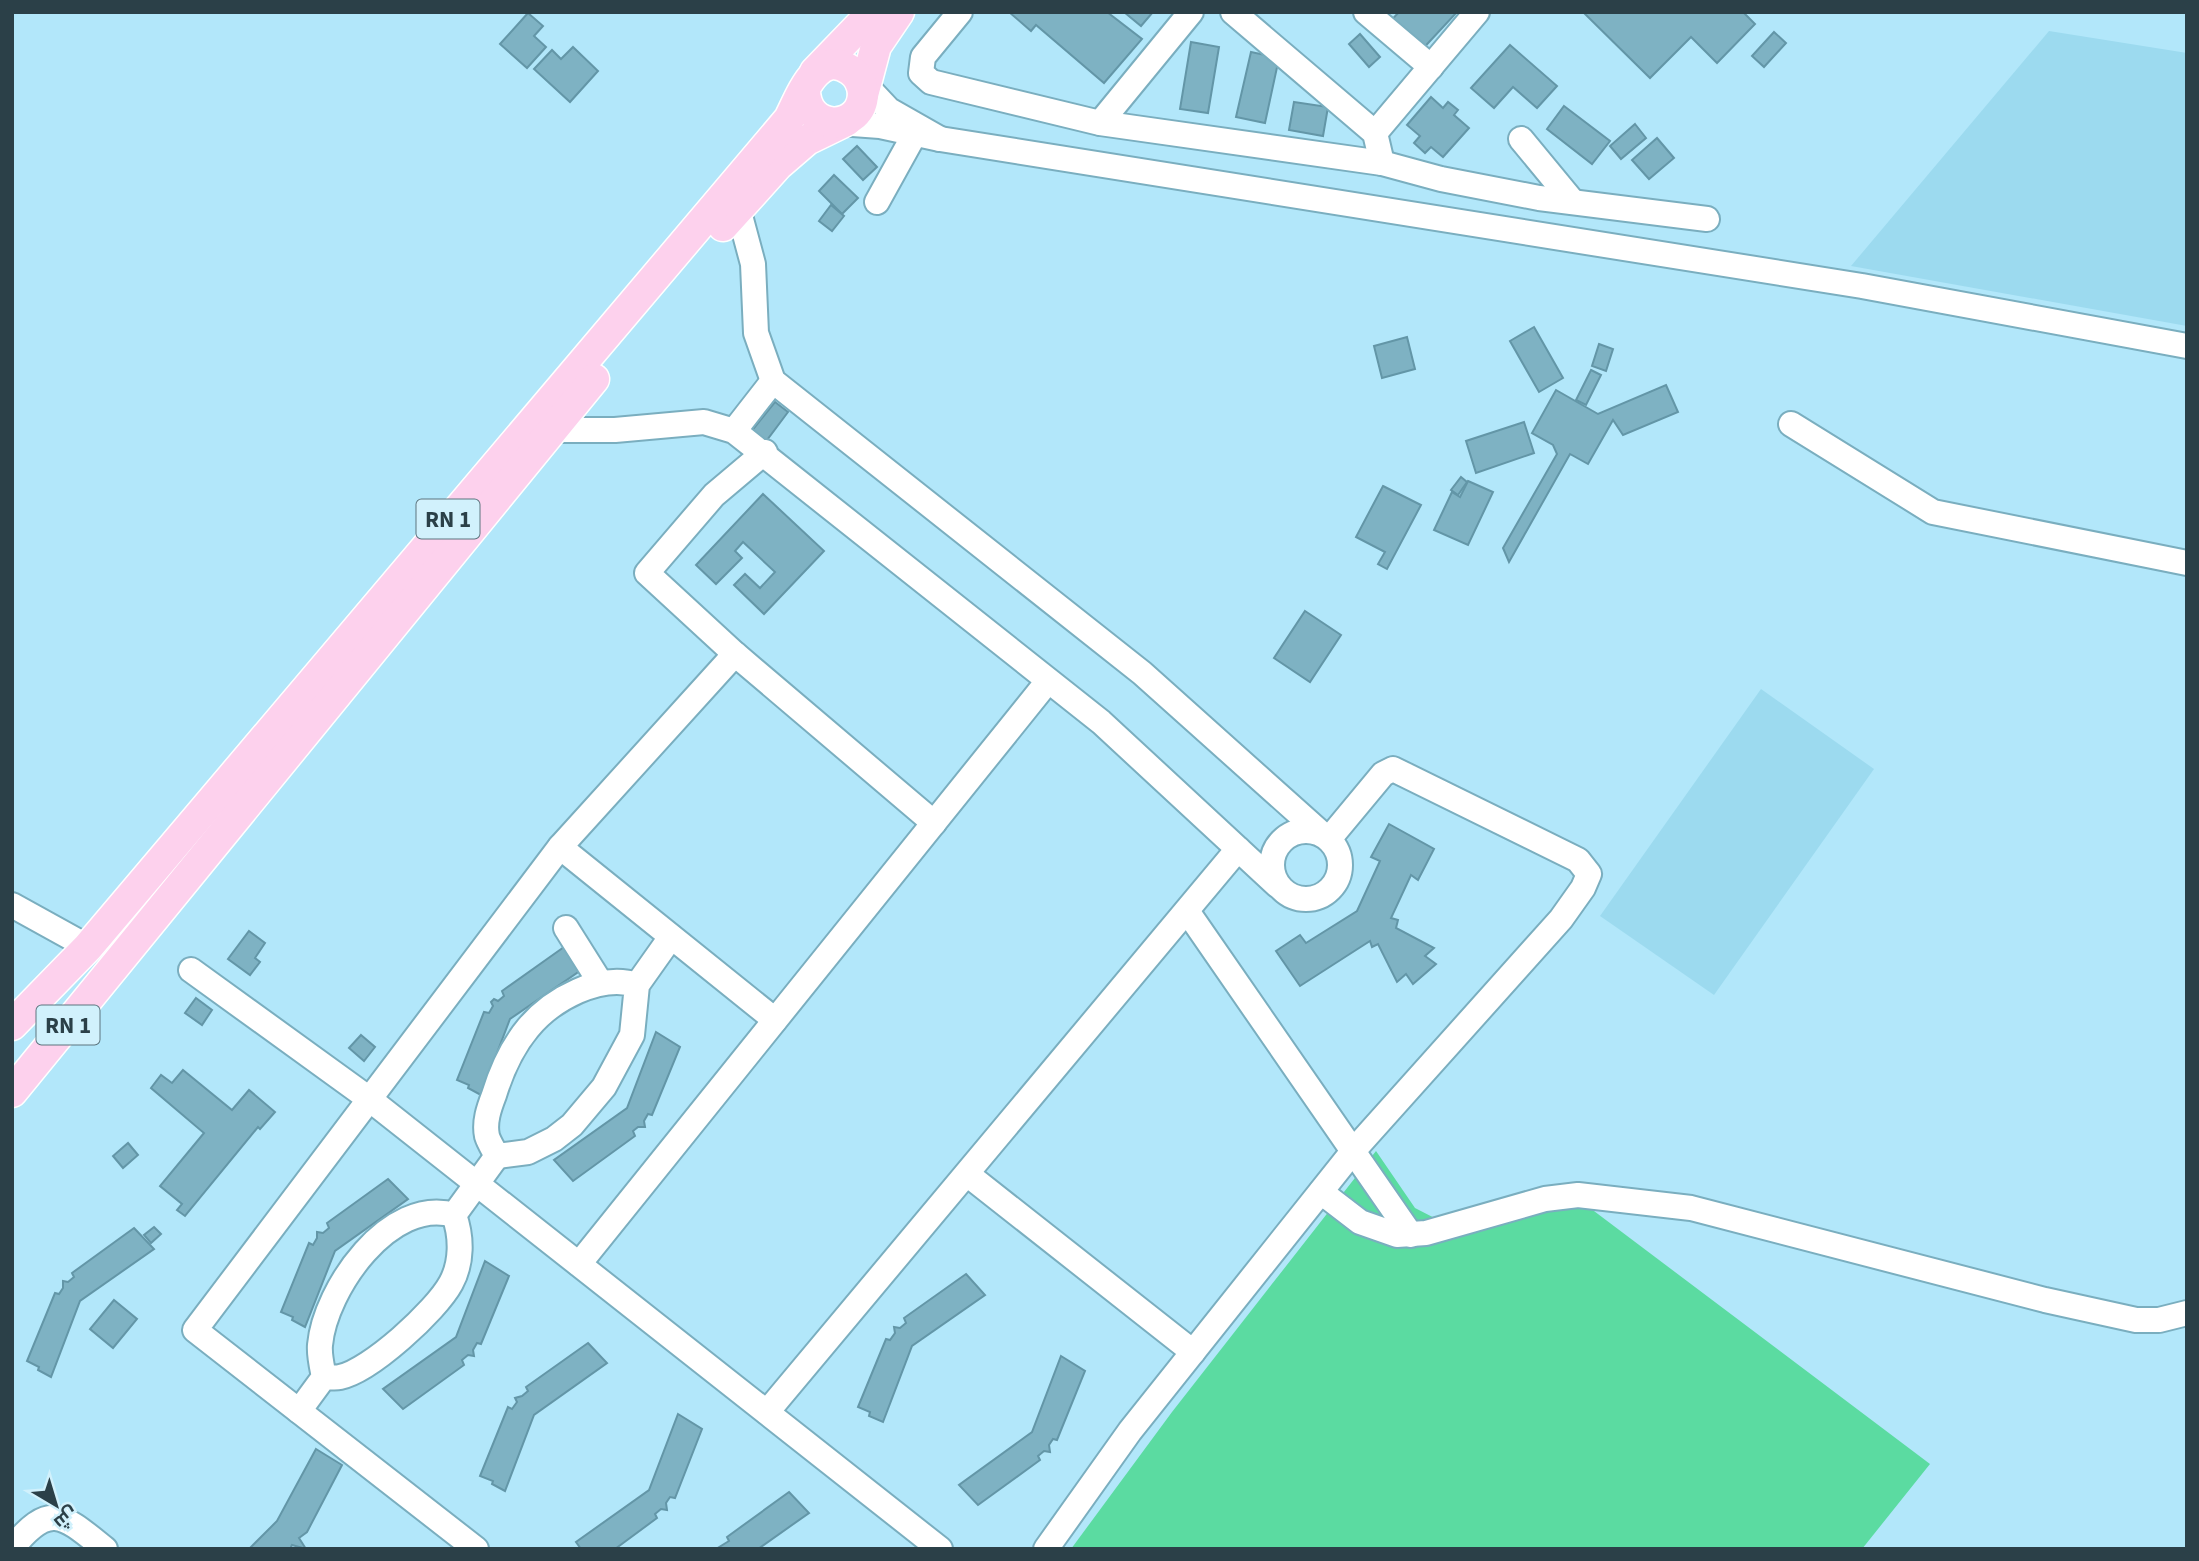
<svg xmlns="http://www.w3.org/2000/svg" width="2199" height="1561" viewBox="0 0 2199 1561" font-family="'Source Sans 3',Cairo,sans-serif">
  <style>
    .built { fill: #9cdaef }
    .green { fill: #5bdba1 }
    .building { fill: #7eb2c3; stroke: #6396a7; stroke-width: 2 }
    .lines { fill: none; stroke-linecap: round; stroke-linejoin: round }
    .minor-casing { stroke: #7aaebf; stroke-width: 28 }
    .major-casing { stroke: #fff; stroke-width: 33 }
    .minor { stroke: #fff; stroke-width: 24 }
    .major { stroke: #fdd1ed; stroke-width: 30 }
    .labels { text-anchor: middle; dominant-baseline: central; stroke-width: 5; stroke-linejoin: round; paint-order: stroke }
    .shield { fill: #d1f1fc; stroke: #5d757e; stroke-width: 2 }
    .shield-label { font-size: 23px; font-weight: bold; fill: #2b4048 }
  </style>
  <rect width="100%" height="100%" fill="#b2e7fa"/>
  <g class="built">
    <path d="M2049 31 2187 53V326L1851 266Z"/>
    <path d="M1761 689 1874 769 1714 995 1600 916Z"/>
  </g>
  <path class="green" d="M1376 1151 1415 1208 1452 1227 1557 1201 1586 1205 1930 1464 1862 1549H1071L1172 1412Z"/>
  <g class="building">
    <path d="M1009 12H1107L1142 39 1104 83 1036 25 1031 31Z"/>
    <path d="M1124 12H1153L1141 26Z"/>
    <path d="M1399 12H1457L1417 55 1386 26Z"/>
    <path d="M1583 12H1743L1755 24 1717 63 1691 37 1650 78Z"/>
    <path d="M528 13 543 26 534 36 546 47 527 68 500 44Z"/>
    <path d="M1774 32 1786 43 1764 67 1752 56Z"/>
    <path d="M1360 34 1380 57 1369 67 1349 44Z"/>
    <path d="M1191 42 1219 47 1208 113 1180 109Z"/>
    <path d="M1510 45 1557 86 1537 108 1513 87 1494 108 1471 88Z"/>
    <path d="M573 47 598 71 570 102 534 69 552 50 561 59Z"/>
    <path d="M1251 52 1279 58 1265 123 1236 117Z"/>
    <path d="M1431 97 1443 108 1448 102 1458 110 1454 115 1469 128 1443 157 1431 147 1425 153 1414 143 1420 136 1407 125Z"/>
    <path d="M1294 102 1328 107 1323 136 1289 130Z"/>
    <path d="M1564 106 1610 141 1592 164 1547 129Z"/>
    <path d="M1635 124 1646 138 1621 159 1610 146Z"/>
    <path d="M1657 138 1674 158 1649 179 1632 160Z"/>
    <path d="M857 146 877 167 863 180 843 159Z"/>
    <path d="M834 175 858 198 842 214 819 191Z"/>
    <path d="M831 205 844 216 832 231 819 221Z"/>
    <path d="M1534 327 1563 378 1539 392 1510 341Z"/>
    <path d="M1407 337 1415 369 1382 378 1374 346Z"/>
    <path d="M1599 344 1613 349 1606 371 1592 366Z"/>
    <path d="M1591 370 1601 375 1586 405 1576 400Z"/>
    <path d="M1666 385 1678 412 1623 435 1613 420 1588 464 1570 454 1509 562 1503 548 1557 454 1553 445 1532 433 1556 390 1598 414Z"/>
    <path d="M775 402 788 412 764 444 750 433Z"/>
    <path d="M1524 422 1534 453 1476 473 1466 441Z"/>
    <path d="M1461 477 1467 482 1458 495 1451 490Z"/>
    <path d="M1468 481 1493 492 1468 545 1434 530 1452 492 1460 497Z"/>
    <path d="M1383 486 1421 505 1387 569 1378 564 1385 552 1356 537Z"/>
    <path d="M763 494 824 551 764 614 734 585 745 574 760 588 775 572 743 542 735 551 742 558 716 584 696 565Z"/>
    <path d="M1305 611 1341 635 1310 682 1274 658Z"/>
    <path d="M1389 824 1434 849 1418 880 1411 875 1391 918 1398 920 1396 928 1434 948 1425 956 1436 964 1413 984 1406 974 1397 982 1378 944 1372 947 1370 941 1300 986 1276 951 1300 935 1306 943 1357 911 1380 861 1371 857Z"/>
    <path d="M249 931 265 943 255 958 260 962 250 975 228 959Z"/>
    <path d="M564 947 584 968 510 1019 481 1095 468 1088 469 1085 457 1080 484 1012 489 1013 493 1006 491 1002 494 999 498 1001 504 996 502 991Z"/>
    <path d="M196 998 212 1010 202 1025 185 1013Z"/>
    <path d="M656 1032 680 1047 652 1115 648 1114 644 1121 645 1127H638L633 1131 635 1136 573 1181 554 1160 627 1108Z"/>
    <path d="M361 1035 375 1047 364 1061 349 1048Z"/>
    <path d="M183 1070 232 1110 249 1090 275 1112 260 1129 258 1127 185 1216 177 1210 182 1204 160 1186 204 1133 151 1088 161 1075 172 1083Z"/>
    <path d="M128 1143 138 1155 123 1168 113 1156Z"/>
    <path d="M388 1179 408 1199 335 1251 305 1327 292 1320 293 1317 281 1312 309 1243 313 1245 317 1238V1232L323 1233 329 1228 327 1223Z"/>
    <path d="M154 1227 161 1234 151 1243 144 1235Z"/>
    <path d="M134 1228 154 1249 80 1301 51 1377 38 1370 39 1367 27 1361 55 1293 59 1294 63 1288V1281L68 1282 74 1277 72 1273Z"/>
    <path d="M485 1261 509 1276 481 1344 477 1343 473 1350 474 1356 468 1355 462 1360 464 1365 403 1409 383 1389 456 1337Z"/>
    <path d="M966 1274 985 1295 912 1346 883 1422 869 1416 870 1412 858 1407 886 1339 890 1340 895 1333 894 1327 900 1328 906 1323 904 1318Z"/>
    <path d="M114 1300 137 1319 113 1348 90 1329Z"/>
    <path d="M588 1343 607 1363 534 1415 505 1491 492 1484 493 1481 480 1476 508 1407 512 1409 517 1402 515 1398 522 1396 528 1391 526 1387Z"/>
    <path d="M1061 1356 1085 1371 1057 1440 1053 1439 1049 1445 1050 1452 1044 1451 1038 1456 1040 1460 978 1505 959 1485 1032 1432Z"/>
    <path d="M678 1414 702 1429 675 1498 670 1497 666 1503 667 1510 661 1509 655 1514 657 1518 615 1549H581L576 1542 649 1490Z"/>
    <path d="M316 1449 342 1465 307 1532 299 1538 306 1549 292 1545 290 1549H249L277 1521Z"/>
    <path d="M789 1492 809 1513 758 1549H716L729 1541 727 1537Z"/>
  </g>
  <g class="lines">
    <g class="minor-casing">
      <g id="minor">
        <path d="M960 12 923 57 921 73 931 82 1100 123 1382 163 1441 179 1539 198 1707 219"/>
        <path d="M1233 12 1375 133 1382 163"/>
        <path d="M1366 12 1431 67"/>
        <path d="M839 123 880 126 940 139 889 110 858 77"/>
        <path d="M1100 123 1191 12"/>
        <path d="M1375 133 1477 12"/>
        <path d="M940 139 1862 286 2187 346"/>
        <path d="M1521 139 1573 202"/>
        <path d="M877 202 918 128"/>
        <path d="M738 208 753 264 756 333 773 381 1142 673 1323 835"/>
        <path d="M1791 424 1933 512 2187 563"/>
        <path d="M551 430H615L704 422 734 431 1101 722 1277 885"/>
        <path d="M734 431 773 381"/>
        <path d="M735 654 934 823"/>
        <circle cx="1306" cy="865" r="34"/>
        <path d="M560 847 775 1020"/>
        <path d="M12 905 88 947"/>
        <path d="M1187 911 1411 1235"/>
        <path d="M566 928 600 982"/>
        <path d="M191 970 368 1098 940 1549"/>
        <path d="M637 985C600 973 552 999 528 1028 513 1046 501 1072 494 1095 489 1108 484 1122 487 1136 489 1143 494 1150 497 1156L528 1152 554 1139 572 1125 604 1087 632 1035 637 985 671 937"/>
        <path d="M967 1174 1193 1352"/>
        <path d="M1321 1192 1360 1222 1397 1235 1426 1233 1545 1199 1578 1195 1691 1208 2045 1300 2136 1320H2159L2187 1313"/>
        <path d="M454 1215 497 1156"/>
        <path d="M579 1264 1048 681"/>
        <path d="M299 1411 324 1377C322 1367 319 1355 320 1345 325 1289 390 1196 454 1215 462 1237 462 1263 451 1283 436 1311 370 1371 340 1377 335 1378 329 1377 324 1377"/>
        <path d="M767 1412 1238 849"/>
        <path d="M12 1548C50 1501 63 1515 105 1549"/>
        <path d="M476 1549 195 1330 560 847 735 654 647 573 714 495 765 452"/>
        <path d="M1046 1549 1130 1431 1354 1150 1561 919 1583 888 1589 874 1578 860 1393 769 1383 774 1329 839"/>
      </g>
    </g>
    <g class="major-casing">
      <g id="major">
        <path d="M815 72 873 12"/>
        <path d="M863 95 876 46 899 12"/>
        <path d="M723 226 778 165 807 140 846 121"/>
        <path d="M12 1025 88 947 789 119C800 98 817 47 850 70 858 75 862 84 863 93 863 132 804 134 805 88"/>
        <path d="M12 1092 594 379"/>
      </g>
    </g>
    <use href="#minor" class="minor"/>
    <use href="#major" class="major"/>
  </g>
  <g class="labels">
    <g class="shield">
      <rect x="416.5" y="499.5" width="63" height="39" rx="5"/>
      <rect x="36.5" y="1005.5" width="63" height="39" rx="5"/>
    </g>
    <g class="shield-label">
      <text x="448" y="519">RN 1</text>
      <text x="68" y="1025">RN 1</text>
    </g>
  </g>
  <rect width="2199" height="1561" fill="none" stroke="#2b4048" stroke-width="28"/>
  <g transform="translate(56 1505) rotate(142)" stroke="#d1f1fc" stroke-width="5" paint-order="stroke">
  <path d="M0-5L12 26L0 18L-12 26Z" fill="#2b4048"/>
  <text y="-10" font-size="19" font-weight="bold" text-anchor="middle" fill="#2b4048">ش</text>
  </g>
</svg>
